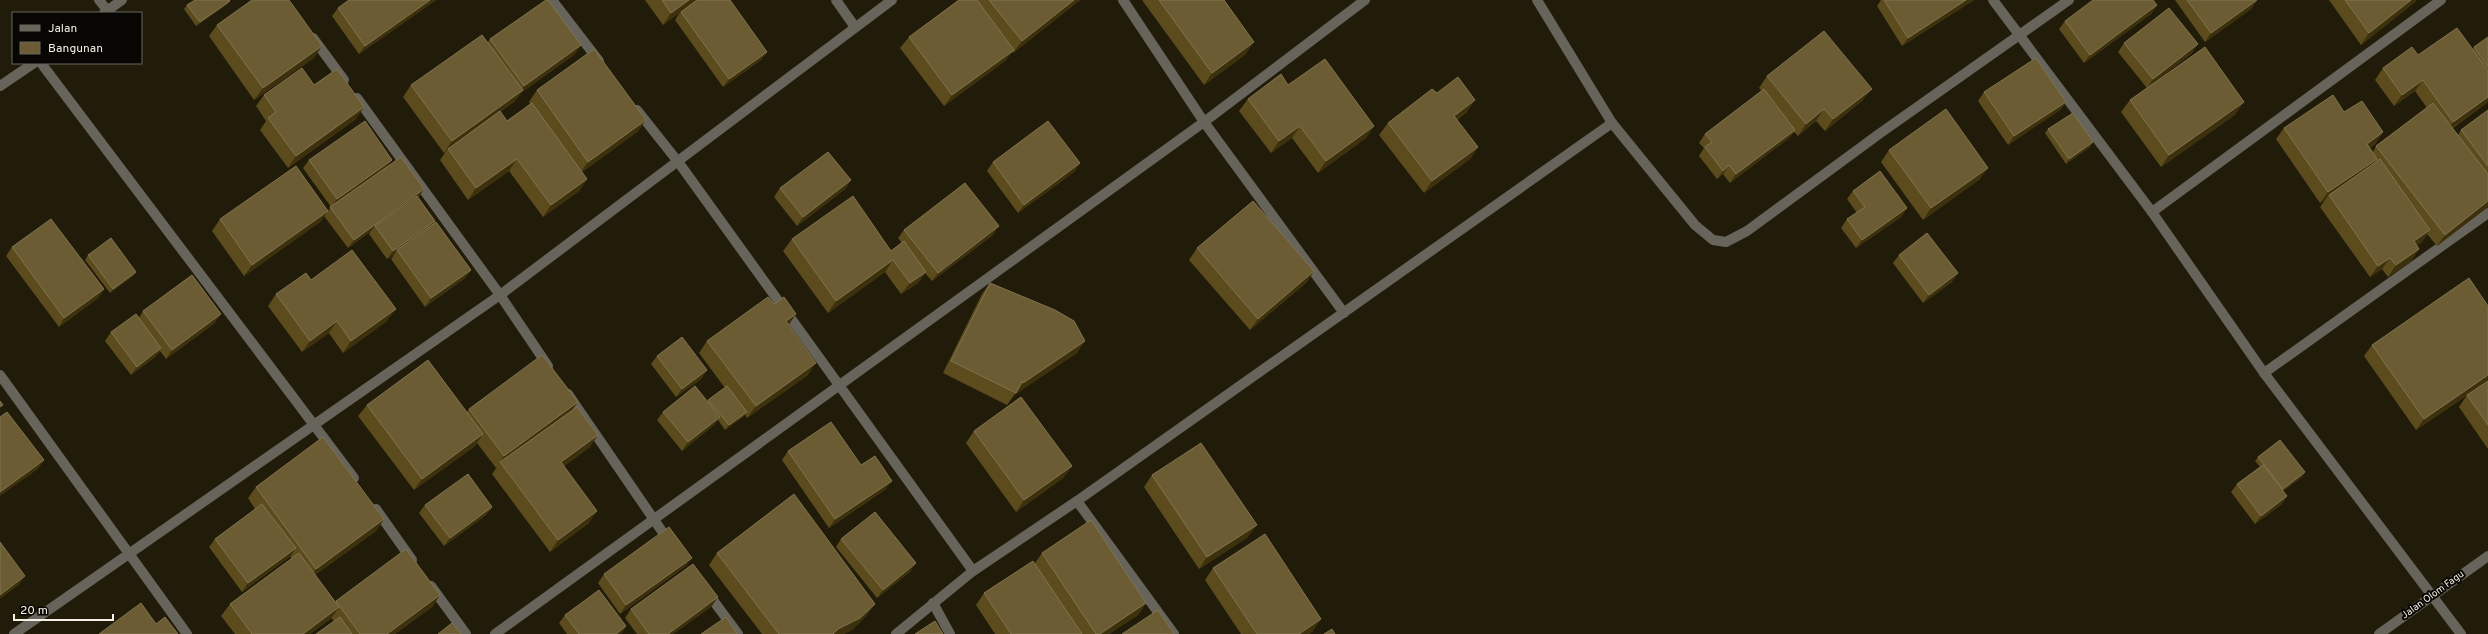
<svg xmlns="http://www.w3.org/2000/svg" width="2488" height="634" viewBox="0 0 2488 634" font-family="Overpass,sans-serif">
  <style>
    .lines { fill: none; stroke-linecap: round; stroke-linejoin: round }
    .service { stroke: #67645b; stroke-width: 10 }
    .minor { stroke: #67645b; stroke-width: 10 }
    .wall { fill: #5b4b1d }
    .shaded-wall { fill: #3d300c }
    .building { fill: #6b5c33; stroke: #81744f }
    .labels { text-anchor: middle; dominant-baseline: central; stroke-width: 4; stroke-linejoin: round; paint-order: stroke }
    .street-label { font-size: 10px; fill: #f5f1e6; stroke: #080602 }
  </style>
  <rect width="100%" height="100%" fill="#211b0a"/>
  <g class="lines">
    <path class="service" d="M99 0 107 10"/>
    <g class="minor">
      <path d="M552 0 599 61"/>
      <path d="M836 0 855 27"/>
      <path d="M1123 0 1204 122 1344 313"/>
      <path d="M1537 0 1612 123 1695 225 1713 240 1726 242 1747 231 1879 134 2069 0"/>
      <path d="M1993 0 2152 212 2264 373 2461 634"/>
      <path d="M104 13 122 0"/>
      <path d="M313 38 344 80"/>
      <path d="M41 63 354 478"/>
      <path d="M0 86 34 63"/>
      <path d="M357 98 500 295 548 366"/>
      <path d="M637 110 679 163 973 571"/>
      <path d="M2152 212 2441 0"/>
      <path d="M2264 373 2488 213"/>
      <path d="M0 375 187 634"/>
      <path d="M568 394 670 543"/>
      <path d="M1077 501 1612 123"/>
      <path d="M376 509 412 560"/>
      <path d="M431 586 466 634"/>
      <path d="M707 592 738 634"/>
      <path d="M933 603 950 634"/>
      <path d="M14 634 500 295 892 0"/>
      <path d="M495 634 1204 122 1365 0"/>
      <path d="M896 634 973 571 1077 501 1174 634"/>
      <path d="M2379 634 2488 556"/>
    </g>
  </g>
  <g class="wall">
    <path d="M349 0H436L359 54 332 16 338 8Z"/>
    <path d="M645 0H730L767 52 761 60 723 87 675 20 680 12 663 25Z"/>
    <path d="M959 0H1080L1013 53 1012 52 1005 61 944 106 900 48 909 37Z"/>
    <path d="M1142 0H1224L1246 54 1204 85Z"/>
    <path d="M1881 0H1974L1902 46 1877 6Z"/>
    <path d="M2175 0H2257L2251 9 2205 42Z"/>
    <path d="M2329 0H2416L2415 2 2361 45Z"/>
    <path d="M230 1 226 5 196 26 184 9 187 5Z"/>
    <path d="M2157 5 2151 14 2084 63 2059 29 2065 21Z"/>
    <path d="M217 25 314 58 254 100 209 36Z"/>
    <path d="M2488 37V102L2453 128 2458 135 2461 130 2488 110V207L2437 246 2427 234 2422 242 2416 245 2419 249 2411 261 2388 277 2382 269 2370 277 2320 207 2325 200 2320 203 2276 139 2284 128 2344 112 2383 132 2375 144 2370 148 2373 152 2376 146 2427 108 2415 91 2394 106 2375 80 2383 68 2418 55 2473 49 2474 47Z"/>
    <path d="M490 39 575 54 522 92 514 102 500 112 507 121 530 104 529 102 537 90 646 120 637 132 582 172 587 179 579 191 543 217 509 171 468 200 440 160 446 151 444 153 403 97 411 85 488 42Z"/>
    <path d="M2124 43 2192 53 2147 88 2118 52Z"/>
    <path d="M1767 76 1863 100 1825 131 1816 121 1798 136 1794 132 1789 138 1730 183 1723 174 1717 179 1699 156 1704 148 1699 143 1705 134 1762 91 1759 88Z"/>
    <path d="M314 85 356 119 288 168 260 130 266 121 256 106 264 95Z"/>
    <path d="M1288 85 1374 126 1366 138 1318 173 1292 138 1271 153 1239 111 1248 99Z"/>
    <path d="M1984 92 2066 102 2060 110 2008 145 1978 101Z"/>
    <path d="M1437 93 1467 112 1457 120 1478 147 1470 159 1424 193 1379 135 1388 123Z"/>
    <path d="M2130 100 2236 114 2161 167 2121 112Z"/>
    <path d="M2048 129 2090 147 2066 164 2045 133Z"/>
    <path d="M1889 150 1980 179 1923 220 1881 162Z"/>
    <path d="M309 160H392L388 166 424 189 418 198 435 221 433 224 471 270 465 278 425 307 391 259 394 255 387 259 369 234 371 231 348 248 324 216 320 222 244 276 212 231 220 219 328 211 331 207 303 168Z"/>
    <path d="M993 162 1080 163 1074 172 1018 213 987 171Z"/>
    <path d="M851 180 845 189 797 226 774 197 780 188Z"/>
    <path d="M1853 191 1907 208 1901 217 1856 248 1841 228 1847 219 1857 213 1847 199Z"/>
    <path d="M904 230 993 235 932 281 925 273 918 283 901 294 885 272 828 313 783 251 792 239 891 251 902 243 898 238Z"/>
    <path d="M12 247 104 289 98 298 59 327 6 256Z"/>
    <path d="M1197 248 1314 271 1306 283 1250 330 1189 260Z"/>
    <path d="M88 255 136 272 133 276 110 293 85 260Z"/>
    <path d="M1899 255 1952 282 1923 303 1893 263Z"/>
    <path d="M311 280 387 321 343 353 329 333 302 352 268 306 276 294Z"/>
    <path d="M990 283 1077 353 1015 394 1007 405 943 373 982 294Z"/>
    <path d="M143 311 215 323 166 359 160 351 155 357 131 375 105 341 111 332 139 318Z"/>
    <path d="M788 325 808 375 747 418 745 414 744 416 725 430 718 420 714 425 682 451 657 420 663 412 708 401 725 388 699 353 707 341Z"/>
    <path d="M2372 345 2488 381 2416 430 2364 356Z"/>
    <path d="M657 356 707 370 701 379 676 397 651 364Z"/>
    <path d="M2488 381V449L2459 407 2467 395Z"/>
    <path d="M578 402 572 410 590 447 564 466 589 523 550 552 492 474 497 467 496 468 477 443 475 446 414 490 358 416 367 405 467 412 469 409Z"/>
    <path d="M974 431 1072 466 1063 478 1016 512 966 443Z"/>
    <path d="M788 451 861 465 886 489 829 528 782 460Z"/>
    <path d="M2258 457 2305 472 2302 477 2283 491 2287 496 2281 505 2255 524 2231 492 2237 484 2260 467 2255 461Z"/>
    <path d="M1152 475 1248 537 1199 569 1144 487Z"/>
    <path d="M256 487 384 519 376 531 315 575 335 602 336 601 440 595 432 607 395 634H316L334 621 331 618 310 634H235L221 616 230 604 292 559 290 556 242 592 209 547 215 539 255 509 248 498Z"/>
    <path d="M425 505 492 507 486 515 444 546 419 513Z"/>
    <path d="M841 539 911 571 877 598 836 547Z"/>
    <path d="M717 553 867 615 852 630 843 634H762L709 565Z"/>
    <path d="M1042 553 1146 603 1138 615 1109 634H995L976 605 984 593 1035 563Z"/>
    <path d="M686 566 620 614 598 583 604 574Z"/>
    <path d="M1213 568 1313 631 1309 634H1241L1205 580Z"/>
    <path d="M712 606 673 634H637L625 618 631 609Z"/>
    <path d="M565 615 626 626 621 634H567L559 623Z"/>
  </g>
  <g class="shaded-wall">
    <path d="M430 0H436L359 54 365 46Z"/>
    <path d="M689 0H698L663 25 671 13Z"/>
    <path d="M1074 0H1080L1013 53 1022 41Z"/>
    <path d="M1966 0H1974L1902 46 1908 38Z"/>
    <path d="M2257 0 2251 9 2205 42 2211 33Z"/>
    <path d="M2411 0H2416L2415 2 2361 45 2369 33Z"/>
    <path d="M230 1 226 5 196 26 200 22Z"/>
    <path d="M2157 5 2151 14 2084 63 2090 55Z"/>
    <path d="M1254 42 1246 54 1204 85 1212 73Z"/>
    <path d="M2198 44 2192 53 2147 88 2153 79Z"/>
    <path d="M581 45 575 54 522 92 514 102 448 149 444 153 452 141 519 93 524 86Z"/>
    <path d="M322 46 314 58 254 100 263 88Z"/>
    <path d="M1014 50 1005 61 944 106 952 95Z"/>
    <path d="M767 52 761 60 723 87 729 79Z"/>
    <path d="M2423 80 2415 91 2394 106 2402 95Z"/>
    <path d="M1872 89 1863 100 1825 131 1833 119Z"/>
    <path d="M2488 97V102L2445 133 2453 122Z"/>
    <path d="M1475 100 1467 112 1446 128 1454 116Z"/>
    <path d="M2066 102 2060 110 2008 145 2014 136Z"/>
    <path d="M2244 102 2236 114 2161 167 2169 155Z"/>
    <path d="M364 107 356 119 288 168 296 156Z"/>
    <path d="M1824 109 1816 121 1798 136 1806 124Z"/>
    <path d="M646 120 637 132 580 173 588 162Z"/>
    <path d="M1300 126 1292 138 1271 153 1279 141Z"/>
    <path d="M1374 126 1366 138 1318 173 1326 161Z"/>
    <path d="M1795 130 1789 138 1730 183 1736 174Z"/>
    <path d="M2383 132 2375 144 2359 156 2367 144Z"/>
    <path d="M2093 142 2090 147 2066 164 2069 159Z"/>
    <path d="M1478 147 1470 159 1424 193 1432 181Z"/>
    <path d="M517 159 509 171 468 200 476 188Z"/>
    <path d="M2377 159 2369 171 2329 195 2325 200 2320 203 2328 192Z"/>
    <path d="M392 160 387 168 331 207 337 199Z"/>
    <path d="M1080 163 1074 172 1018 213 1024 205Z"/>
    <path d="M1729 165 1723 174 1717 179 1723 171Z"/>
    <path d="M1988 168 1980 179 1923 220 1931 208Z"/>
    <path d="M587 179 579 191 543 217 551 205Z"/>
    <path d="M851 180 845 189 797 226 803 217Z"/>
    <path d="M424 189 418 198 375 226 371 231 348 248 354 240Z"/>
    <path d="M2488 201V207L2437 246 2445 235Z"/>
    <path d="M1907 208 1901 217 1856 248 1862 240Z"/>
    <path d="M328 211 320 222 244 276 252 265Z"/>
    <path d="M435 221 429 230 397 250 394 255 387 259 393 251Z"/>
    <path d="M999 226 993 235 932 281 938 273Z"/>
    <path d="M2430 230 2422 242 2405 253 2414 241Z"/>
    <path d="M2419 249 2411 261 2388 277 2396 265Z"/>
    <path d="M2390 258 2382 269 2370 277 2378 266Z"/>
    <path d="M893 260 885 272 828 313 836 301Z"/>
    <path d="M471 270 465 278 425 307 431 298Z"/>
    <path d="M1314 271 1306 283 1250 330 1258 319Z"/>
    <path d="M136 272 133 276 110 293 113 289Z"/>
    <path d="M926 272 918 283 901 294 910 283Z"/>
    <path d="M1958 273 1952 282 1923 303 1929 295Z"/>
    <path d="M104 289 98 298 59 327 64 318Z"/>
    <path d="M396 309 387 321 343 353 351 341Z"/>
    <path d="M221 314 215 323 166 359 172 350Z"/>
    <path d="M796 314 788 326 786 321Z"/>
    <path d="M337 321 329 333 302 352 310 341Z"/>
    <path d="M1085 341 1077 353 1015 395 1023 383Z"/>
    <path d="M161 348 155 357 131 375 137 367Z"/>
    <path d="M816 363 808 375 747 418 756 406Z"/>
    <path d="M707 370 701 379 676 397 682 389Z"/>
    <path d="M2488 375V381L2416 430 2424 419Z"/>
    <path d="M578 402 569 414 500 462 496 468 504 456Z"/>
    <path d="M747 412 744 416 725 430 729 425Z"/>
    <path d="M720 417 714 425 682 451 688 442Z"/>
    <path d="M483 434 475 446 414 490 422 479Z"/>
    <path d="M598 435 590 447 553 474 561 462Z"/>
    <path d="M44 460 38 469 0 496V492Z"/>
    <path d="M1072 466 1063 478 1016 512 1024 500Z"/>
    <path d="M2305 472 2302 477 2280 494 2283 489Z"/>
    <path d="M892 481 886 489 829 528 835 519Z"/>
    <path d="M2287 496 2281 505 2255 524 2261 516Z"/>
    <path d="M492 507 486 515 444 546 450 538Z"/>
    <path d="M597 511 589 523 550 552 558 540Z"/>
    <path d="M384 519 376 531 308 580 316 569Z"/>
    <path d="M1257 525 1248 537 1199 569 1207 557Z"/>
    <path d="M296 548 290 557 242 592 248 583Z"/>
    <path d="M692 558 686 566 620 614 626 605Z"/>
    <path d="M916 563 911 571 877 598 883 590Z"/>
    <path d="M25 576 19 585 0 599V595Z"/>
    <path d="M440 595 432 607 395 634H387Z"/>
    <path d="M718 597 712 606 673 634H668Z"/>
    <path d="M1146 603 1138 615 1109 634H1100Z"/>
    <path d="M875 604 867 615 852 630 843 634H833L838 629Z"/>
    <path d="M339 607 331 619 310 634H303Z"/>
    <path d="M1321 619 1313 631 1309 634H1299Z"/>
    <path d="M626 626 621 634H616Z"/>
  </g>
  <g class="building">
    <path d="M195 0H229L230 1 200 22 187 5Z"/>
    <path d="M252 0H289L322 46 263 88 217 25Z"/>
    <path d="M349 0H430L365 46 338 8Z"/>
    <path d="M546 0H548L581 45 524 86 490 39Z"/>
    <path d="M662 0H689L671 13Z"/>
    <path d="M697 0H730L767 52 729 79 681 12Z"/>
    <path d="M959 0H977L1014 50 952 95 909 37Z"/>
    <path d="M989 0H1074L1022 41Z"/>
    <path d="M1159 0H1224L1254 42 1212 73Z"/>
    <path d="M1884 0H1966L1908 38Z"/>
    <path d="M2093 0H2153L2157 5 2090 55 2065 21Z"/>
    <path d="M2187 0H2257L2211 33Z"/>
    <path d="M2345 0H2411L2369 33Z"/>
    <path d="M2169 8 2198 44 2153 79 2124 43Z"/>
    <path d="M2457 28 2488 70V97L2453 122 2423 80 2402 95 2383 68 2412 47 2418 55Z"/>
    <path d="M1824 31 1872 89 1833 119 1824 109 1806 124 1767 76Z"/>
    <path d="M482 35 523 90 452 141 411 85Z"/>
    <path d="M2488 37V67L2474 47Z"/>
    <path d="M2205 47 2244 102 2169 155 2130 100Z"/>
    <path d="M594 49 646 120 588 162 537 90Z"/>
    <path d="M2036 58 2066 102 2014 136 1984 92Z"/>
    <path d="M1325 59 1374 126 1326 161 1300 126 1279 141 1248 99 1281 74 1288 85Z"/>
    <path d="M302 68 314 85 337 69 364 107 296 156 268 118 276 112 264 95Z"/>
    <path d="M1458 77 1475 100 1454 116 1478 147 1432 181 1388 123 1432 89 1437 93Z"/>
    <path d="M1764 89 1795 130 1736 174 1729 165 1723 171 1705 147 1712 142 1705 134Z"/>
    <path d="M2333 95 2344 112 2362 101 2383 132 2367 144 2377 159 2328 192 2284 128Z"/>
    <path d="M532 103 587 179 551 205 517 159 476 188 448 149 500 111 507 121Z"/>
    <path d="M2433 103 2488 174V201L2445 235 2376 146Z"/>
    <path d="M1946 109 1988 168 1931 208 1889 150Z"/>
    <path d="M2488 110V166L2461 130Z"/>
    <path d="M2073 113 2093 142 2069 159 2048 129Z"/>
    <path d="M365 121 392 160 337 199 309 160Z"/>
    <path d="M1048 121 1080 163 1024 205 993 162Z"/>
    <path d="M828 152 851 180 803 217 780 188Z"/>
    <path d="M401 157 424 189 354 240 330 207Z"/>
    <path d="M2380 159 2430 230 2414 241 2419 249 2396 265 2390 258 2378 266 2329 195Z"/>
    <path d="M296 166 328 211 252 265 220 219Z"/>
    <path d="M1880 171 1907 208 1862 240 1847 219 1865 207 1853 191Z"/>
    <path d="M965 183 999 226 938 273 904 230Z"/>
    <path d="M417 196 435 221 393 251 375 226Z"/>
    <path d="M853 196 891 251 904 241 926 272 910 283 893 260 836 301 792 239Z"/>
    <path d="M1253 201 1314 271 1258 319 1197 248Z"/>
    <path d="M51 219 104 289 64 318 12 247Z"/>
    <path d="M436 222 471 270 431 298 397 250Z"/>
    <path d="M1927 233 1958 273 1929 295 1899 255Z"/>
    <path d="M111 238 136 272 113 289 88 255Z"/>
    <path d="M352 250 396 309 351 341 337 321 310 341 276 294 306 273 311 280Z"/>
    <path d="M192 275 221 314 172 350 143 311Z"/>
    <path d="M2469 278 2488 306V375L2424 419 2372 345Z"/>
    <path d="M990 283 1055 310 1074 321 1085 341 1023 383 1022 381 1016 393 951 361Z"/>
    <path d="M768 297 774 304 784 297 796 314 786 321 816 363 756 406 707 341Z"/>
    <path d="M136 314 161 348 137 367 111 332Z"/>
    <path d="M682 337 707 370 682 389 657 356Z"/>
    <path d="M542 355 578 402 504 456 469 409Z"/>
    <path d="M428 360 483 434 422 479 367 405Z"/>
    <path d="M2488 381V425L2467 395Z"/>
    <path d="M695 386 720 417 688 442 663 412Z"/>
    <path d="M727 386 747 412 729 425 708 400Z"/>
    <path d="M1021 397 1072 466 1024 500 974 431Z"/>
    <path d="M0 401 3 405 0 407Z"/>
    <path d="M577 407 598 435 561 462 597 511 558 540 500 462Z"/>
    <path d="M7 412 44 460 0 492V417Z"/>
    <path d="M831 422 861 465 875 456 892 481 835 519 788 451Z"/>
    <path d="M323 437 384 519 316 569 256 487Z"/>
    <path d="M2280 440 2305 472 2283 489 2258 457Z"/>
    <path d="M1201 443 1257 525 1207 557 1152 475Z"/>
    <path d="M2263 465 2287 496 2261 516 2237 484Z"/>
    <path d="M468 474 492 507 450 538 425 505Z"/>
    <path d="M794 494 875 604 860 618 838 629 833 634H779L717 553Z"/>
    <path d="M262 504 296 548 248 583 215 539Z"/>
    <path d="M875 512 916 563 883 590 841 539Z"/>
    <path d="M1091 520 1146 603 1100 634H1096L1042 553Z"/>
    <path d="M669 527 692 558 626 605 604 574Z"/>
    <path d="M1265 534 1321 619 1299 634H1257L1213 568Z"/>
    <path d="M0 542 25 576 0 595Z"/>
    <path d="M406 549 440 595 387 634H360L336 601Z"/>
    <path d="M299 553 339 607 303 634H252L230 604Z"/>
    <path d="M1033 561 1082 634H1011L984 593Z"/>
    <path d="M693 564 718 597 668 634H649L631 609Z"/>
    <path d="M599 590 626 626 616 634H579L565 615Z"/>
    <path d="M141 603 156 624 165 617 178 634H99Z"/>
    <path d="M1158 610 1174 634H1122Z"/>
    <path d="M340 617 352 634H316Z"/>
    <path d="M726 617 737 634H701Z"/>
    <path d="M935 621 943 634H915Z"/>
    <path d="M452 623 461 634H438Z"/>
    <path d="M1332 629 1335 634H1324Z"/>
  </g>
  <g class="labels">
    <g class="street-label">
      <text transform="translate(2433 595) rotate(-36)">Jalan Olom Fagu</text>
    </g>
  </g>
  <rect x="12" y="12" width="130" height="52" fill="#080602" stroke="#67645d"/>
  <rect x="20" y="25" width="20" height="6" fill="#67645b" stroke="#67645d"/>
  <text x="48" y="32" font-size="12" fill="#f5f1e6">Jalan</text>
  <rect x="20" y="42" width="20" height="12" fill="#6b5c33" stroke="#67645d"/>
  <text x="48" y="52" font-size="12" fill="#f5f1e6">Bangunan</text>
  <path d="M14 614v6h99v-6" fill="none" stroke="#f5f1e6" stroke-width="2"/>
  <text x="20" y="614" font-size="12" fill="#f5f1e6" stroke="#080602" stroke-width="3" paint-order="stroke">20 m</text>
</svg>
